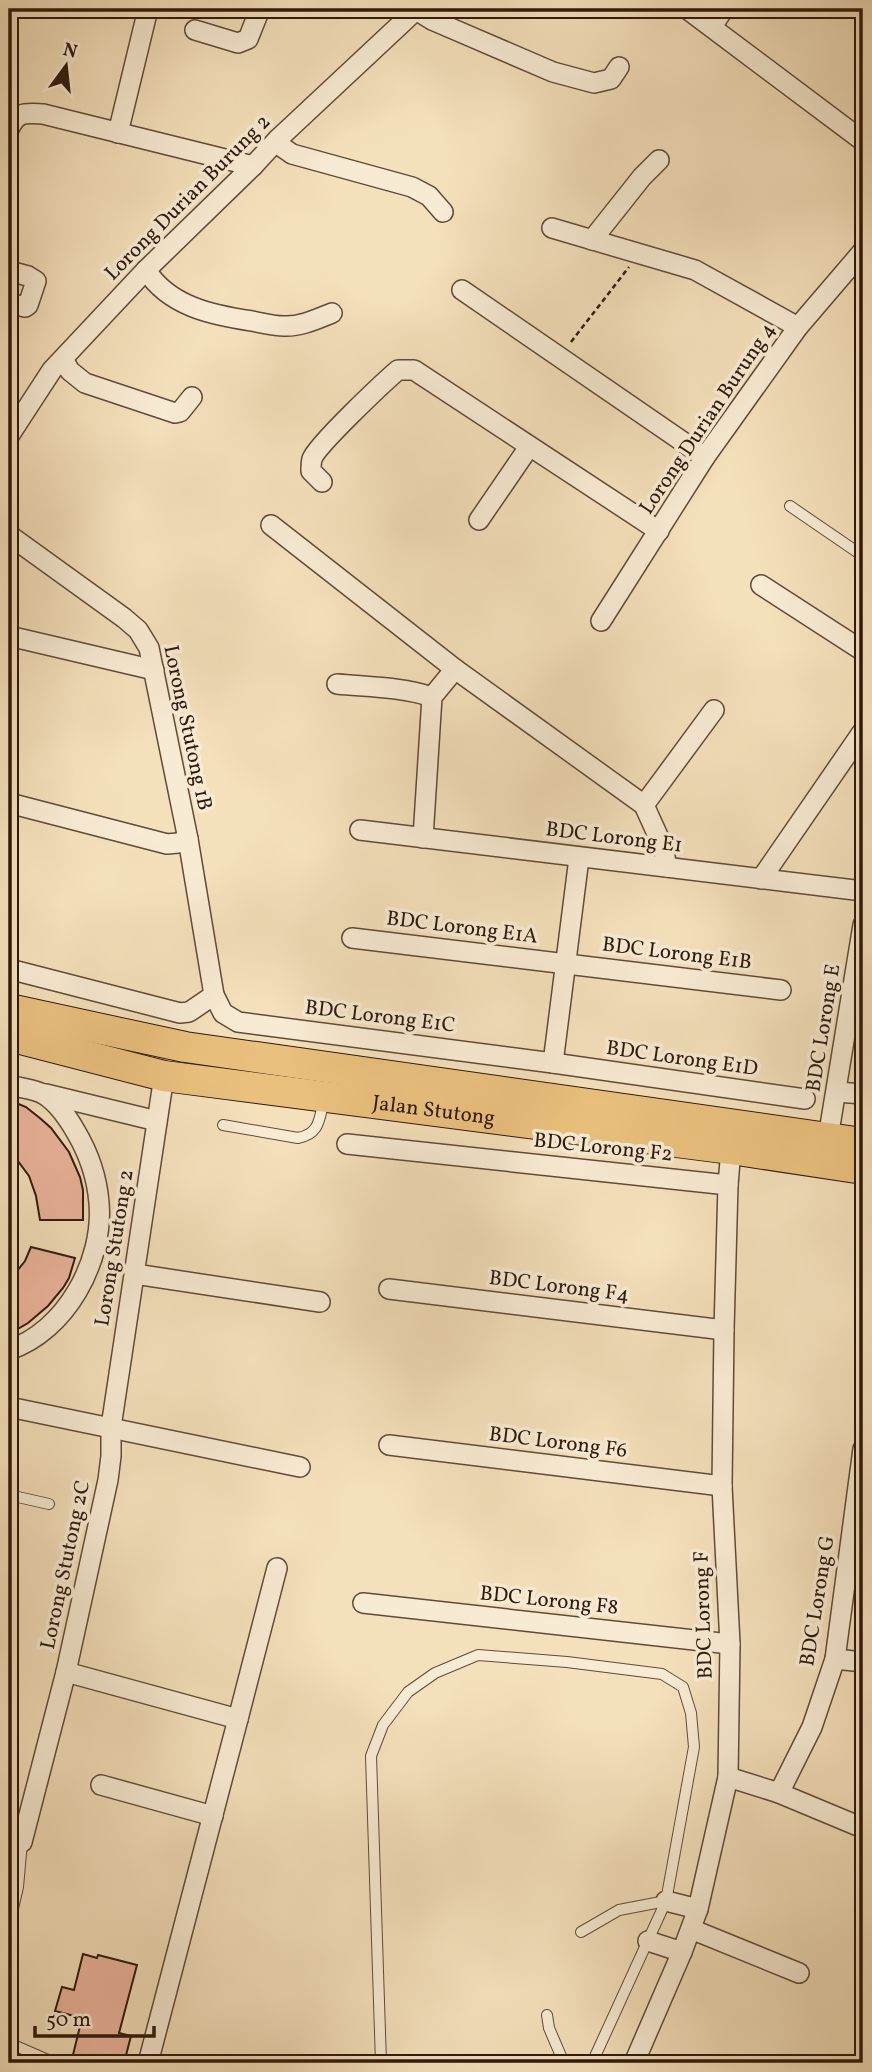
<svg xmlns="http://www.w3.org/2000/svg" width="872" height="2072" viewBox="0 0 872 2072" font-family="Vollkorn,serif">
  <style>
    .building { fill: #ecb59d; stroke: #2e190d; stroke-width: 2 }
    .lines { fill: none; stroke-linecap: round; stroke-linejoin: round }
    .lane-casing { stroke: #604b38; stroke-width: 12 }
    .street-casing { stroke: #604b38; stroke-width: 22 }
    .primary-casing { stroke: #2e190d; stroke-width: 32 }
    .path { stroke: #2e190d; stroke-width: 2.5; stroke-dasharray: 5 3.5; stroke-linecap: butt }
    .lane { stroke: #f8ebd3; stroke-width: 10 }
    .street { stroke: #f8ebd3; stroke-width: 19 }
    .primary { stroke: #eac07e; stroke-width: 30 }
    .labels { text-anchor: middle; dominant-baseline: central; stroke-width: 7; stroke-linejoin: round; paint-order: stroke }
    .street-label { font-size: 21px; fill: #2e190d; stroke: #f8ebd3 }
  </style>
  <rect width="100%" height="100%" fill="#f4e0bb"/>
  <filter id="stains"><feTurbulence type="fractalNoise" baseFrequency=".00286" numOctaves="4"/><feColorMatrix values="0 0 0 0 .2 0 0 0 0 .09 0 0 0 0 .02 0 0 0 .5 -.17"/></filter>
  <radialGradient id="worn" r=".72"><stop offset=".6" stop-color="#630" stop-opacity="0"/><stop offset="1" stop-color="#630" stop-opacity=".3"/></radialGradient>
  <g class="building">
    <path d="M9 1100 26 1107 41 1119 51 1128 69 1152 80 1177 83 1190V1220H40L36 1196 29 1176 9 1149Z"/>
    <path d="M31 1247 75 1258 69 1278 63 1288 48 1306 28 1323 9 1334V1281L25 1261Z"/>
    <path d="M83 1954 97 1958 98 1955 137 1965 119 2033 131 2036 124 2063H71L82 2018 55 2011 62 1987 74 1990Z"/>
  </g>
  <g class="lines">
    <g class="lane-casing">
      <g id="lane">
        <path d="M790 506 863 556"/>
        <path d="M223 1125 298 1138C320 1134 319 1119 324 1100"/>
        <path d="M9 1495 49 1504"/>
        <path d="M9 1926 18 1887 22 1842"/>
        <path d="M581 1932 619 1910 666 1901"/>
        <path d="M547 2015 549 2028 564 2063"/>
        <path d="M9 2043 55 2063"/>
        <path d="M381 2063 371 1756 383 1725 408 1692 435 1673 478 1655 567 1662 662 1674 683 1687 691 1713 694 1747 666 1901 592 2063"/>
      </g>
    </g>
    <g class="street-casing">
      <g id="street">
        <path d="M687 9 863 141"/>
        <path d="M416 10 432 20 553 72 594 83 611 79 619 67"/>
        <path d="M712 26 724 9"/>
        <path d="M195 30 238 43 248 39 260 9"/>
        <path d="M9 129C18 111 25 113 43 114L253 166"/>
        <path d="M118 133 148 9"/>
        <path d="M278 139 282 147 292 154 412 187 429 196 443 212"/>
        <path d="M552 228 695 270 798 327"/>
        <path d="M592 240 642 177 659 160"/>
        <path d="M146 270C169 306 211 315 252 321 262 323 274 326 284 326 300 327 317 319 332 313"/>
        <path d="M9 271 28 276 36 281 28 305 25 307 9 303"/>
        <path d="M462 290 705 457"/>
        <path d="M63 359 70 371 85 383 175 413 180 412 192 397"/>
        <path d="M9 436 52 370 146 270 253 166 278 139 417 9"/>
        <path d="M322 482 311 471C311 467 311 463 312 459 317 445 383 383 398 370H414L659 531"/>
        <path d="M479 520 529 447"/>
        <path d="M271 525 455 669 644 805 663 847 667 867"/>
        <path d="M9 535 124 618 138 630 149 648 188 839 214 995 223 1013 238 1022 553 1063 805 1099"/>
        <path d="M761 585 863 651"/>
        <path d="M601 621 705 457 798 327 863 251"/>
        <path d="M9 636 154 670"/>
        <path d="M337 684C368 687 402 687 432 697"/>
        <path d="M9 803 167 844 178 843 188 839"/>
        <path d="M644 805 714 710"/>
        <path d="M360 830 863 891"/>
        <path d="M423 838 432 697 455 669"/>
        <path d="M761 879 863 731"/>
        <path d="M352 938 781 990"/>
        <path d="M9 969 180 1013 189 1012 214 995"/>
        <path d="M553 1063 579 858"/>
        <path d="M164 1076 111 1427V1456L108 1480 66 1672 238 1719 277 1568"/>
        <path d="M9 1085C20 1088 36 1089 45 1095 59 1104 68 1118 76 1132 89 1154 97 1177 99 1203 104 1261 66 1331 9 1350"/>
        <path d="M837 1092 863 1094"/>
        <path d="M46 1094 157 1121"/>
        <path d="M828 1138 863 925"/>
        <path d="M347 1144 728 1185"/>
        <path d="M135 1274 320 1302"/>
        <path d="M389 1289 724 1330"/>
        <path d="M9 1407 300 1467"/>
        <path d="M389 1445 722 1486"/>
        <path d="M363 1603 730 1644"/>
        <path d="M835 1659 863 1662"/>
        <path d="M728 1777 779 1793 863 1828"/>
        <path d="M101 1785 213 1816"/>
        <path d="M779 1793 812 1727 835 1659 863 1449"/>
        <path d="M22 1842 66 1672"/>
        <path d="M666 1901 698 1909"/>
        <path d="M691 1929 799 1973"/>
        <path d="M648 1941 682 1952"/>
        <path d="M148 2063 238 1719"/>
        <path d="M634 2063 682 1952 698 1909 728 1777 730 1644 722 1486 724 1330 728 1185 731 1149"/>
      </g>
    </g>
    <g class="primary-casing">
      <g id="primary">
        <path d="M9 1009 185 1047 863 1143"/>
        <path id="s1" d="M9 1036 164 1076 731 1149 863 1169"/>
      </g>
    </g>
    <path class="path" d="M571 342 629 267"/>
    <use href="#lane" class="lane"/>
    <use href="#street" class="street"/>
    <use href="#primary" class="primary"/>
  </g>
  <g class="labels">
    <g class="street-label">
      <text transform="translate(188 198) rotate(-45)">Lorong Durian Burung 2</text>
      <text transform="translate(708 419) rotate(-56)">Lorong Durian Burung 4</text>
      <text transform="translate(187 728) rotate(78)">Lorong Stutong 1B</text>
      <text transform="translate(614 838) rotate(7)">BDC Lorong E1</text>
      <text transform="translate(462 928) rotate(7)">BDC Lorong E1A</text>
      <text transform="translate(677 954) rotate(7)">BDC Lorong E1B</text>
      <text transform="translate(380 1017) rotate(7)">BDC Lorong E1C</text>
      <text transform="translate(824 1028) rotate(-81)">BDC Lorong E</text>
      <text transform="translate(682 1059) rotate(8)">BDC Lorong E1D</text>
      <text stroke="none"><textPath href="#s1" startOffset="432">Jalan Stutong</textPath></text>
      <text transform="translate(603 1148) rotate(6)">BDC Lorong F2</text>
      <text transform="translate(115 1248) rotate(-81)">Lorong Stutong 2</text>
      <text transform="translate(559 1287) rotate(7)">BDC Lorong F4</text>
      <text transform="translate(558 1443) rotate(7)">BDC Lorong F6</text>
      <text transform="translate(66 1565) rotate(-78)">Lorong Stutong 2C</text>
      <text transform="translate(549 1601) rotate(6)">BDC Lorong F8</text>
      <text transform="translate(818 1601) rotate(-81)">BDC Lorong G</text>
      <text transform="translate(704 1615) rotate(-92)">BDC Lorong F</text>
    </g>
  </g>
  <rect width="872" height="2072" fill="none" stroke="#f4e0bb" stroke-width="35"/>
  <rect x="10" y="10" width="851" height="2051" fill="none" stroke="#2e190d" stroke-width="3.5"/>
  <rect x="18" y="18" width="837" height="2037" fill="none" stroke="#2e190d" stroke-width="2"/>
  <g transform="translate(66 66) rotate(15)" stroke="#f8ebd3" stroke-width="5" paint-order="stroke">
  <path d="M0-5L12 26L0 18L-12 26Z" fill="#2e190d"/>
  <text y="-10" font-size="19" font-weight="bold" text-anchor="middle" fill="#2e190d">N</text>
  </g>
  <path d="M35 2026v10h119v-10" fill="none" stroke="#2e190d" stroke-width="3.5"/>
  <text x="46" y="2026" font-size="21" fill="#2e190d" stroke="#f8ebd3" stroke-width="5" paint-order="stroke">50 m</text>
  <rect width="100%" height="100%" filter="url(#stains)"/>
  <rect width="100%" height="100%" fill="url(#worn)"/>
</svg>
